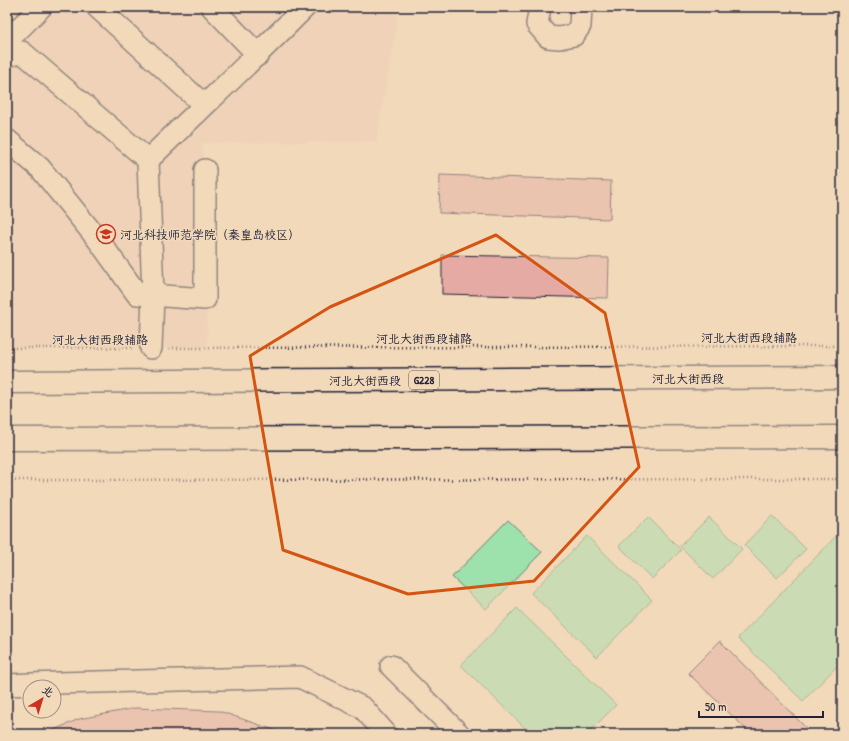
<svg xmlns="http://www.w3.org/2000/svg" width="849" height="741" viewBox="0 0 849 741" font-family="'Patrick Hand','LXGW WenKai TC',sans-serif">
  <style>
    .built { fill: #edcbb3 }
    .grass { fill: #9de1ad; stroke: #608274 }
    .building { fill: #e5aaa4; stroke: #22223b }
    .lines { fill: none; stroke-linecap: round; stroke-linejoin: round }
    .minor-casing { stroke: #22223b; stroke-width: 24 }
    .highway-casing { stroke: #22223b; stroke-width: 25 }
    .path { stroke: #22223b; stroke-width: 2.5; stroke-dasharray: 1 3; stroke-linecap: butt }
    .minor { stroke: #f1d9b9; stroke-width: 21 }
    .highway { stroke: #f1d9b9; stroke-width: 22 }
    .marked { fill: none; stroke: #d45411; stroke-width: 3; stroke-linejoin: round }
    .labels { text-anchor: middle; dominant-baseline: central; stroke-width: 3; stroke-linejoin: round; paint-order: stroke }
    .shield { fill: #f1d9b9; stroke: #605961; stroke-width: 1 }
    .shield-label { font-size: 11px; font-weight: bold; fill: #22223b }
    .poi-label { font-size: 12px; fill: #22223b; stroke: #f1d9b9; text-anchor: start }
    .street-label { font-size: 12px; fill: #22223b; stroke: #f1d9b9 }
  </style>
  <rect width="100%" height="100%" fill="#f1d9b9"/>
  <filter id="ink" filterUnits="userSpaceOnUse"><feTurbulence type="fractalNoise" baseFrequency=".025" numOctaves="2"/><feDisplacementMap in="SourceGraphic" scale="8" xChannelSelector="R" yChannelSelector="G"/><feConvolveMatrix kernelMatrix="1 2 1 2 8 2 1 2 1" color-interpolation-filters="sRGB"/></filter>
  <g filter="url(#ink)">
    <path class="built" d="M7 7H399L376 141 201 143 205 170 207 348H7Z"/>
    <g class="grass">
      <path d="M772 516 806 549 777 578 744 545Z"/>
      <path d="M648 517 681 550 652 579 619 546Z"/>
      <path d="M709 517 742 549 713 579 680 546Z"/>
      <path d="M508 520 542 552 486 609 452 577Z"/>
      <path d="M842 530V661L803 701 738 638Z"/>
      <path d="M587 536 652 600 597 657 531 593Z"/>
      <path d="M517 608 616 705 587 734H531L461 665Z"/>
    </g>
    <g class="building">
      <path d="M440 175 611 181 610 219 439 213Z"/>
      <path d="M442 255 609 258 608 298 442 294Z"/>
      <path d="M720 641 812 734H751L688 673Z"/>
      <path d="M136 708 219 711 280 732 279 734H45L79 719Z"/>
    </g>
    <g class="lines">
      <g class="minor-casing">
        <g id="minor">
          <path d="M97 7 204 105"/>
          <path d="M212 7 258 55"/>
          <path d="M540 7 537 24 548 37 559 38 574 35 580 26 581 9 579 7"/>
          <path d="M7 41 41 7"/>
          <path d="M7 56 22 52 148 160 153 295 151 348"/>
          <path d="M7 140 40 168 99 241 137 294 205 299V170"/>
          <path d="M148 160C200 109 254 59 305 7"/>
          <path d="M391 666 459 734"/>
          <path d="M7 685 57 683 300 677 363 708 386 734"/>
        </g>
      </g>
      <g class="highway-casing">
        <g id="highway">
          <path d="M7 382 842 377"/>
          <path d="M7 439 842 437"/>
        </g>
      </g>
      <g class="path">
        <path d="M7 348H134"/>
        <path d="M169 348 842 346"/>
        <path d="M7 480 842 479"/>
      </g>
      <use href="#minor" class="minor"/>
      <use href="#highway" class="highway"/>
    </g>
  </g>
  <path d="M0 0H849V741H0ZM496 235 605 313 639 467 534 581 408 594 283 550 250 356 330 307Z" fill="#f1d9b9" fill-opacity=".55" fill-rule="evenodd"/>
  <path class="marked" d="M496 235 605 313 639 467 534 581 408 594 283 550 250 356 330 307Z"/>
  <defs>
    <g id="school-ring" transform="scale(1)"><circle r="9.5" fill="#f1d9b9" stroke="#c8321e" stroke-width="1.5"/><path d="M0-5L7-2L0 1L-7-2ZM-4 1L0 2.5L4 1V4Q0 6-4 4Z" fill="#c8321e"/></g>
  </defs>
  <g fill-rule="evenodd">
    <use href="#school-ring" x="106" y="234"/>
  </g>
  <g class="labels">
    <rect class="shield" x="409" y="371" width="30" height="18" rx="3"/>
    <g class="shield-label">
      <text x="424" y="380">G228</text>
    </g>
    <g class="poi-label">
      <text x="120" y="234">河北科技师范学院（秦皇岛校区）</text>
    </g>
    <g class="street-label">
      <text x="749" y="337">河北大街西段辅路</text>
      <text x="424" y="338">河北大街西段辅路</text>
      <text x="100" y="339">河北大街西段辅路</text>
      <text x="688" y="378">河北大街西段</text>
      <text x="365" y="380">河北大街西段</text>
    </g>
  </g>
  <rect width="849" height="741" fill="none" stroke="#f1d9b9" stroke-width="24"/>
  <rect x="12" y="12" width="825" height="717" fill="none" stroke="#22223b" stroke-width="1.5" filter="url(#ink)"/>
  <g transform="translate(42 699) rotate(38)"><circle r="19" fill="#f1d9b9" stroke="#9e9087"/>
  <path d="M0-3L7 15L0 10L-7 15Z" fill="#c8321e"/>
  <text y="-6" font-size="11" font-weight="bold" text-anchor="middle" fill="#22223b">北</text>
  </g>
  <path d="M699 711v6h124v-6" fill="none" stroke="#22223b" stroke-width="2"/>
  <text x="705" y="711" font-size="12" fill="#22223b" stroke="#f1d9b9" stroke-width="3" paint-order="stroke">50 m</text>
</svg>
